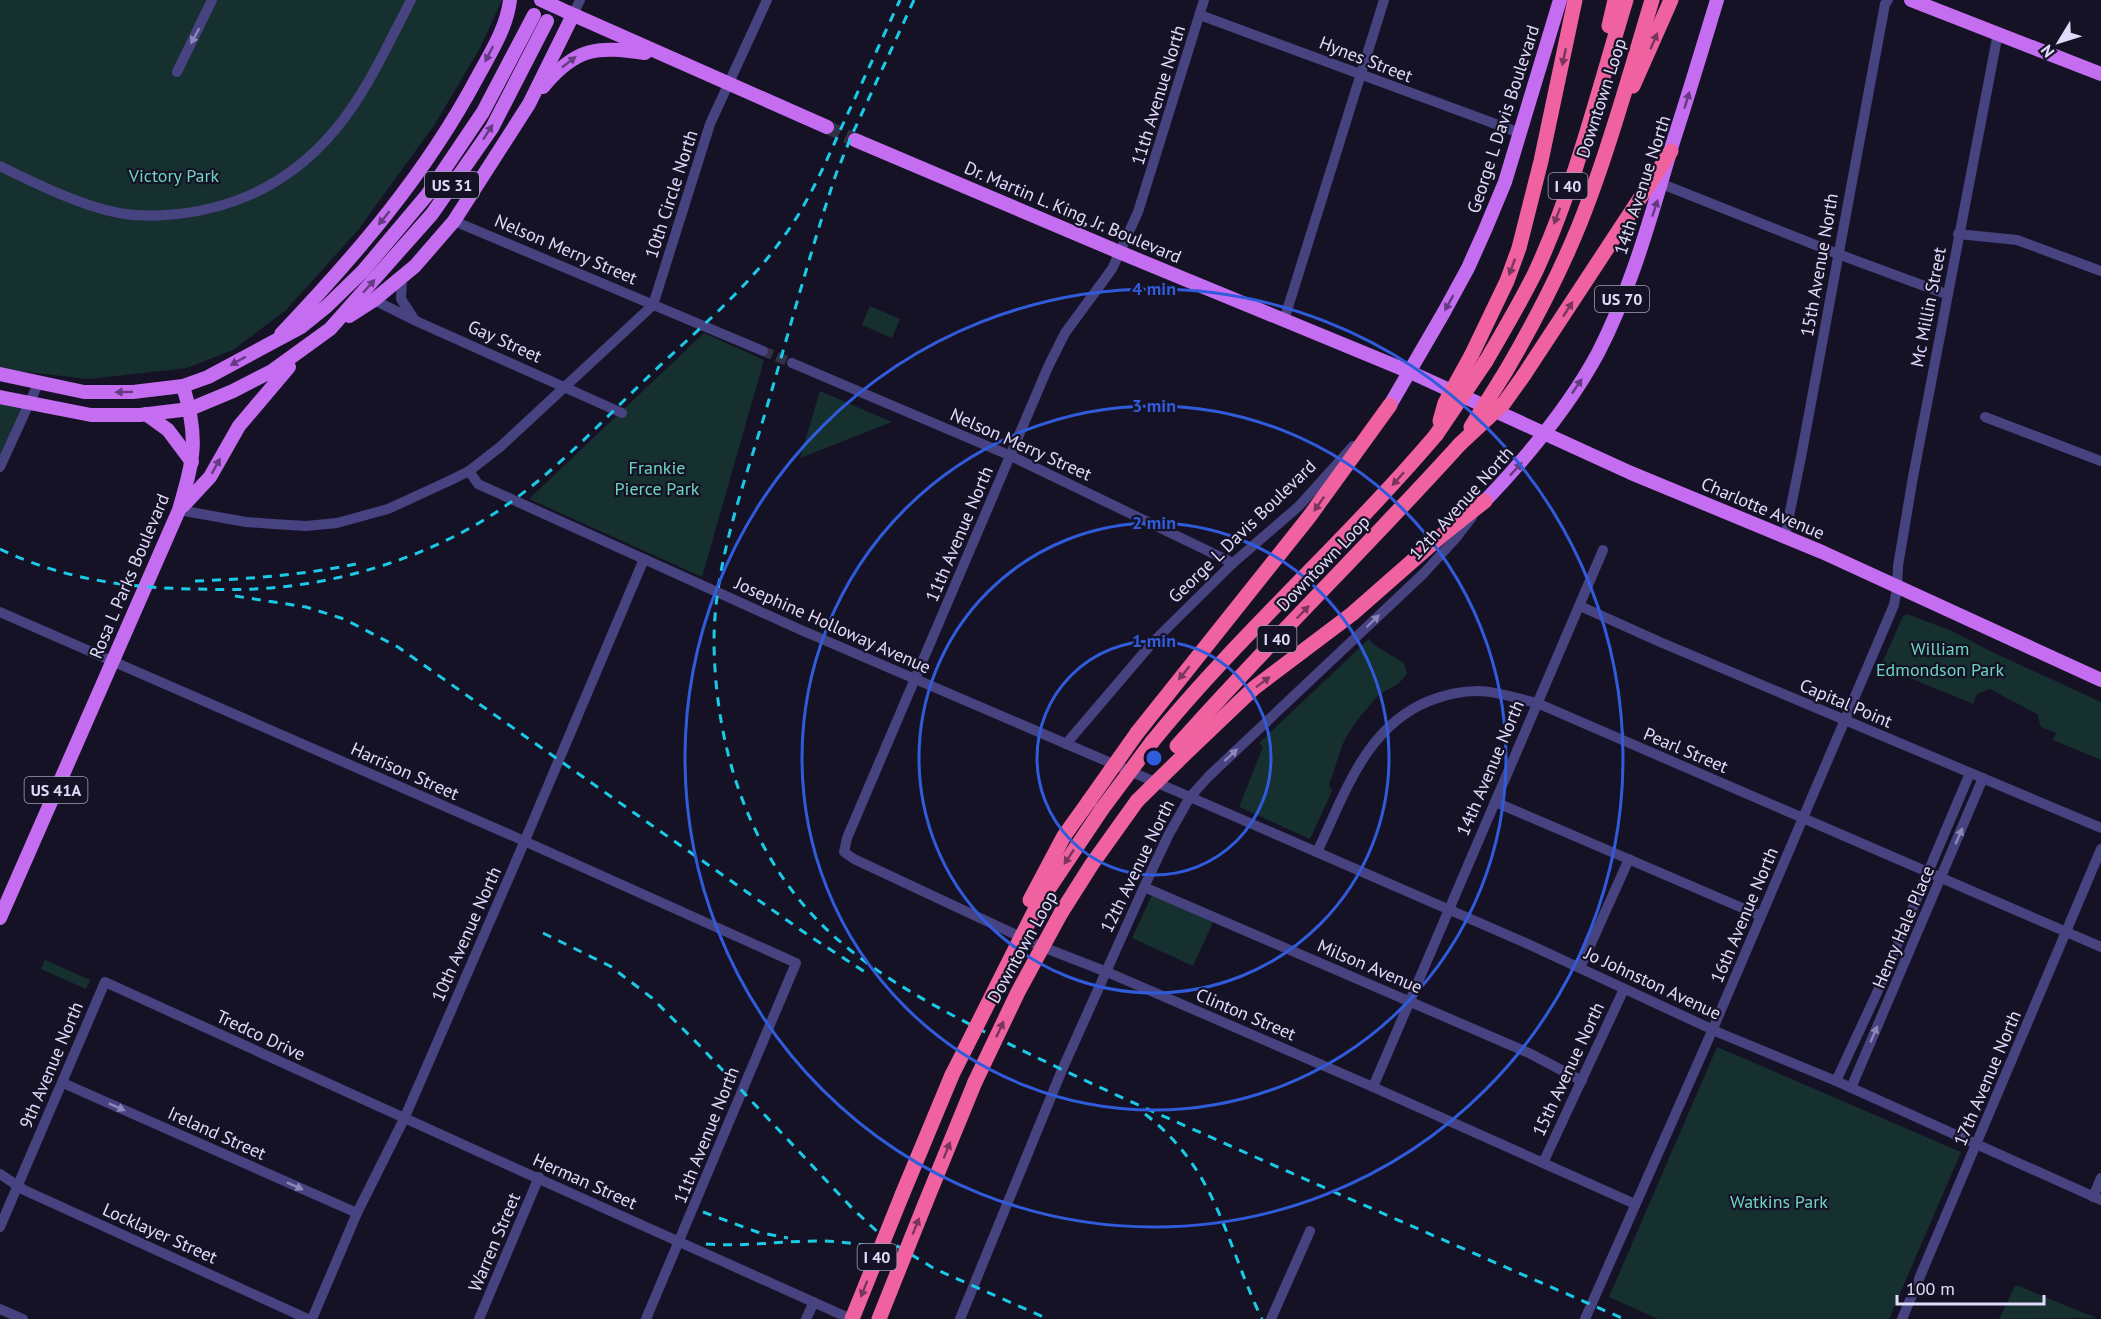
<svg xmlns="http://www.w3.org/2000/svg" width="2101" height="1319" viewBox="0 0 2101 1319" font-family="'PT Sans',sans-serif">
  <style>
    .green { fill: #162f2f }
    .lines { fill: none; stroke-linecap: round; stroke-linejoin: round }
    .minor-tunnel { stroke: #343046; stroke-width: 10; stroke-dasharray: 10 5; stroke-linecap: butt }
    .major-tunnel { stroke: #343046; stroke-width: 14; stroke-dasharray: 14 7; stroke-linecap: butt }
    .minor { stroke: #474280; stroke-width: 10 }
    .major { stroke: #c56df0; stroke-width: 14 }
    .highway { stroke: #ef629f; stroke-width: 15 }
    .rail { stroke: #1bcae7; stroke-width: 3; stroke-dasharray: 9 8; stroke-linecap: butt }
    .major-bridge { stroke: #c56df0; stroke-width: 14 }
    .highway-bridge { stroke: #ef629f; stroke-width: 15 }
    .oneway { fill: #8c87b7 }
    .oneway2 { fill: #78365c }
    .oneway3 { fill: #653b81 }
    .ring { fill: none; stroke: #305cdc; stroke-width: 3 }
    .labels { text-anchor: middle; dominant-baseline: central; stroke-width: 4.5; stroke-linejoin: round; paint-order: stroke }
    .shield { fill: #161226; stroke: #a39fbb; stroke-width: 1.5 }
    .shield-label { font-size: 16px; font-weight: bold; fill: #e0dbfb }
    .street-label { font-size: 18px; fill: #e0dbfb; stroke: #161226 }
    .park-label { font-size: 18px; fill: #6dd5bf; stroke: #161226 }
    .centre { fill: #305cdc; stroke: #161226; stroke-width: 3 }
    .ring-label { font-size: 18px; text-anchor: middle; font-weight: bold; fill: #305cdc; stroke: #161226; stroke-width: 4.5; stroke-linejoin: round; paint-order: stroke }
  </style>
  <rect width="100%" height="100%" fill="#161226"/>
  <g class="green">
    <path d="M0 0H502L480 48 435 124 358 230 286 310 233 350 187 368 88 379 0 369Z"/>
    <path d="M870 306 900 319 892 338 862 325Z"/>
    <path d="M704 333 764 360 702 577 529 499Z"/>
    <path d="M820 391 892 422 800 458Z"/>
    <path d="M0 397 29 404 0 467Z"/>
    <path d="M1907 614 1952 631 1990 651 2101 702V760L2053 740 2056 733 2041 727 2037 714 1990 689 1977 694 1973 704 1881 666 1903 616Z"/>
    <path d="M1369 639 1374 645 1404 663 1407 673C1399 688 1385 688 1375 699 1363 713 1347 731 1341 749 1337 761 1334 772 1329 784L1332 791 1310 839 1239 807 1263 747 1259 743Z"/>
    <path d="M1153 893 1214 920 1193 966 1132 938Z"/>
    <path d="M45 960 90 980 86 989 41 969Z"/>
    <path d="M1717 1047 1961 1152 1889 1319H1658L1609 1297Z"/>
    <path d="M2015 1286H2019L2096 1318 1999 1319Z"/>
  </g>
  <g class="lines">
    <path class="minor-tunnel" d="M763 351 792 363"/>
    <path class="major-tunnel" d="M827 127 855 140"/>
    <g class="minor">
      <path d="M1204 0 1138 212 1112 269 1065 333 1048 367 847 838 844 852 854 859 1040 946 1107 972 1373 1087 1635 1204"/>
      <path d="M573 15 580 0"/>
      <path d="M1200 15 1520 133"/>
      <path d="M177 72 212 0"/>
      <path d="M0 166C35 183 81 206 119 213 139 217 157 216 178 214 241 207 294 179 335 130 367 92 388 44 411 0"/>
      <path d="M1662 184 1838 254 1946 294"/>
      <path d="M454 221 763 351"/>
      <path d="M1958 234 2017 240 2101 271"/>
      <path d="M402 277 401 299 414 319"/>
      <path d="M374 300 416 321 622 413"/>
      <path d="M1284 320 1384 0"/>
      <path d="M792 363 1011 456 1233 563"/>
      <path d="M1985 417 2101 461"/>
      <path d="M0 467 38 384"/>
      <path d="M469 471 478 484 801 630 1190 797 1528 944 1722 1034 1836 1081 2101 1200"/>
      <path d="M179 510 246 522 273 524 306 526 337 523 388 509 451 480 469 471 500 447 653 305 710 124 767 0"/>
      <path d="M1785 536 1801 457 1885 4 1888 0"/>
      <path d="M1580 606 1660 642 2101 828"/>
      <path d="M0 612 513 836 796 963 646 1319"/>
      <path d="M1066 744 1153 642 1233 563 1299 506 1353 446"/>
      <path d="M1495 802 1761 916"/>
      <path d="M1317 852C1345 794 1365 727 1429 701 1444 695 1462 691 1478 691 1497 691 1518 699 1537 703L2101 947"/>
      <path d="M1144 887 1529 1053 1582 1081"/>
      <path d="M1580 968 1629 859"/>
      <path d="M1836 1081 1876 995 1970 773"/>
      <path d="M63 1083 357 1213"/>
      <path d="M1373 1087 1603 550"/>
      <path d="M1851 1088 1983 778"/>
      <path d="M1543 1163 1624 989"/>
      <path d="M0 1174 24 1190 308 1319"/>
      <path d="M2093 1197 2101 1178"/>
      <path d="M0 1227 105 982C353 1095 602 1208 851 1319"/>
      <path d="M0 1309 23 1319"/>
      <path d="M312 1319 357 1213 404 1119 520 852 644 559"/>
      <path d="M479 1319 539 1177"/>
      <path d="M806 1319 814 1302"/>
      <path d="M960 1319 1062 1070 1144 887 1169 834 1190 797 1209 776 1424 573 1456 538 1472 517"/>
      <path d="M1271 1319 1310 1231"/>
      <path d="M1585 1319 1709 1038 1894 605 1897 588 1898 566 1913 477 1998 33"/>
      <path d="M1902 1319 2101 849"/>
    </g>
    <g class="major">
      <path d="M1911 0 2101 74"/>
      <path d="M567 12 827 127"/>
      <path d="M543 87C576 47 597 46 645 53"/>
      <path d="M855 140 1119 252 1410 372 1631 473 1822 552 2101 680"/>
      <path d="M349 316 374 300 415 266 454 221 529 104 573 15"/>
      <path d="M281 334C357 254 426 174 478 76 491 52 507 27 510 0"/>
      <path d="M0 374 84 392H133L183 386 208 377 301 327 327 306 363 271 427 195 483 112 534 15"/>
      <path d="M0 397 91 415H140L190 409 233 391 272 371 330 329 432 214 492 128 547 21"/>
      <path d="M1390 405 1444 312 1468 268 1485 230 1505 182 1560 0"/>
      <path d="M146 414 168 430 192 462"/>
      <path d="M1485 501C1527 457 1569 407 1598 353 1633 285 1652 212 1674 139 1689 93 1703 46 1717 0"/>
      <path d="M183 506 210 477 239 426 289 367"/>
      <path d="M0 918 179 510C194 458 199 439 183 386"/>
    </g>
    <g class="highway">
      <path d="M1609 26 1615 0"/>
      <path d="M1633 86 1671 0"/>
      <path d="M1472 354 1507 281 1519 248 1541 161 1575 0"/>
      <path d="M1486 361C1503 332 1520 303 1535 273 1575 187 1598 91 1626 0"/>
      <path d="M1506 371C1538 316 1568 258 1590 197 1614 133 1632 66 1652 0"/>
      <path d="M1524 375 1671 151"/>
      <path d="M1137 733 1309 517 1390 405"/>
      <path d="M1152 742C1240 634 1346 541 1436 435"/>
      <path d="M1177 746C1268 643 1367 547 1460 444"/>
      <path d="M1189 750 1254 688 1352 614 1442 535 1485 501"/>
      <path d="M1030 900 1064 836 1089 801"/>
      <path d="M1037 906 1102 809"/>
      <path d="M1061 913 1092 864 1137 801"/>
      <path d="M902 1195 952 1075"/>
      <path d="M925 1204 975 1082"/>
    </g>
    <g class="rail">
      <path d="M914 0 851 137 836 174C810 252 789 332 766 410 744 485 714 563 714 642 715 738 743 836 807 909 860 969 933 1006 1003 1041 1064 1071 1126 1100 1188 1127 1333 1192 1478 1255 1624 1319"/>
      <path d="M0 549C62 579 127 588 196 589 227 590 259 590 290 586 362 577 435 552 495 513 553 475 601 422 650 375 696 331 746 290 782 239 808 204 825 164 843 124 862 83 881 41 900 0"/>
      <path d="M195 581C249 579 303 575 356 564"/>
      <path d="M235 596 306 607 344 619 398 647 808 935 865 972"/>
      <path d="M543 933 610 966 652 998 699 1045 852 1208 884 1238 935 1269 1048 1319"/>
      <path d="M1145 1114C1219 1172 1224 1240 1262 1319"/>
      <path d="M703 1212 757 1232 788 1238"/>
      <path d="M706 1244C744 1247 780 1241 818 1241 847 1241 877 1246 904 1257"/>
    </g>
    <path class="major-bridge" d="M541 0 565 11"/>
    <g class="highway-bridge">
      <path d="M1440 421 1445 403 1472 354"/>
      <path d="M1471 427 1506 371"/>
      <path d="M1436 435 1486 361"/>
      <path d="M1460 444 1504 403 1524 375"/>
      <path d="M1089 801 1137 733"/>
      <path d="M1137 801 1189 750"/>
      <path d="M1102 809 1152 742"/>
      <path d="M952 1075 1037 906"/>
      <path d="M975 1082 1018 992 1061 913"/>
      <path d="M852 1319 902 1195"/>
      <path d="M879 1319 925 1204"/>
    </g>
  </g>
  <defs><path id="oneway-solid" d="M-6-.8H1V-3.2L6.5 0L1 3.2V.8H-6Z" transform="scale(1.5)"/></defs>
  <g class="oneway">
    <use href="#oneway-solid" transform="translate(195 36) rotate(119)"/>
    <use href="#oneway-solid" transform="translate(1373 621) rotate(-44)"/>
    <use href="#oneway-solid" transform="translate(1231 755) rotate(-43)"/>
    <use href="#oneway-solid" transform="translate(1959 836) rotate(-67)"/>
    <use href="#oneway-solid" transform="translate(1874 1034) rotate(-67)"/>
    <use href="#oneway-solid" transform="translate(117 1107) rotate(24)"/>
    <use href="#oneway-solid" transform="translate(295 1186) rotate(24)"/>
  </g>
  <g class="oneway2">
    <use href="#oneway-solid" transform="translate(1654 41) rotate(-67)"/>
    <use href="#oneway-solid" transform="translate(1564 57) rotate(102)"/>
    <use href="#oneway-solid" transform="translate(1557 216) rotate(111)"/>
    <use href="#oneway-solid" transform="translate(1512 267) rotate(110)"/>
    <use href="#oneway-solid" transform="translate(1568 309) rotate(-57)"/>
    <use href="#oneway-solid" transform="translate(1398 479) rotate(132)"/>
    <use href="#oneway-solid" transform="translate(1319 504) rotate(125)"/>
    <use href="#oneway-solid" transform="translate(1303 612) rotate(-46)"/>
    <use href="#oneway-solid" transform="translate(1184 673) rotate(129)"/>
    <use href="#oneway-solid" transform="translate(1263 682) rotate(-37)"/>
    <use href="#oneway-solid" transform="translate(1069 857) rotate(124)"/>
    <use href="#oneway-solid" transform="translate(1000 1029) rotate(-65)"/>
    <use href="#oneway-solid" transform="translate(947 1150) rotate(-68)"/>
    <use href="#oneway-solid" transform="translate(916 1226) rotate(-68)"/>
    <use href="#oneway-solid" transform="translate(864 1289) rotate(112)"/>
  </g>
  <g class="oneway3">
    <use href="#oneway-solid" transform="translate(489 54) rotate(117)"/>
    <use href="#oneway-solid" transform="translate(569 62) rotate(-38)"/>
    <use href="#oneway-solid" transform="translate(1687 100) rotate(-73)"/>
    <use href="#oneway-solid" transform="translate(488 132) rotate(-57)"/>
    <use href="#oneway-solid" transform="translate(1655 208) rotate(-72)"/>
    <use href="#oneway-solid" transform="translate(384 218) rotate(129)"/>
    <use href="#oneway-solid" transform="translate(369 286) rotate(-48)"/>
    <use href="#oneway-solid" transform="translate(1449 303) rotate(119)"/>
    <use href="#oneway-solid" transform="translate(238 361) rotate(151)"/>
    <use href="#oneway-solid" transform="translate(1577 386) rotate(-56)"/>
    <use href="#oneway-solid" transform="translate(124 392) rotate(179)"/>
    <use href="#oneway-solid" transform="translate(216 466) rotate(-61)"/>
    <use href="#oneway-solid" transform="translate(1516 469) rotate(-47)"/>
  </g>
  <g class="ring">
    <circle cx="1154" cy="758" r="117"/>
    <circle cx="1154" cy="758" r="235"/>
    <circle cx="1154" cy="758" r="352"/>
    <circle cx="1154" cy="758" r="469"/>
  </g>
  <g class="labels">
    <g class="shield">
      <rect x="425" y="172" width="54" height="26" rx="4.5"/>
      <rect x="1548.5" y="173" width="39" height="26" rx="4.5"/>
      <rect x="1595" y="286" width="54" height="26" rx="4.5"/>
      <rect x="1257.5" y="626" width="39" height="26" rx="4.5"/>
      <rect x="24.5" y="777" width="63" height="26" rx="4.5"/>
      <rect x="857.5" y="1244" width="39" height="26" rx="4.5"/>
    </g>
    <g class="shield-label">
      <text x="452" y="185">US 31</text>
      <text x="1568" y="186">I 40</text>
      <text x="1622" y="299">US 70</text>
      <text x="1277" y="639">I 40</text>
      <text x="56" y="790">US 41A</text>
      <text x="877" y="1257">I 40</text>
    </g>
    <g class="street-label">
      <text transform="translate(1366 59) rotate(21)">Hynes Street</text>
      <text transform="translate(1158 95) rotate(-73)">11th Avenue North</text>
      <text transform="translate(1601 98) rotate(-72)">Downtown Loop</text>
      <text transform="translate(1503 119) rotate(-72)">George L Davis Boulevard</text>
      <text transform="translate(1642 185) rotate(-72)">14th Avenue North</text>
      <text transform="translate(671 194) rotate(-72)">10th Circle North</text>
      <text transform="translate(1073 212) rotate(23)">Dr. Martin L. King, Jr. Boulevard</text>
      <text transform="translate(566 249) rotate(23)">Nelson Merry Street</text>
      <text transform="translate(1819 265) rotate(-80)">15th Avenue North</text>
      <text transform="translate(1928 307) rotate(-79)">Mc Millin Street</text>
      <text transform="translate(505 341) rotate(24)">Gay Street</text>
      <text transform="translate(1021 444) rotate(24)">Nelson Merry Street</text>
      <text transform="translate(1461 503) rotate(-48)">12th Avenue North</text>
      <text transform="translate(1763 508) rotate(23)">Charlotte Avenue</text>
      <text transform="translate(1242 531) rotate(-44)">George L Davis Boulevard</text>
      <text transform="translate(959 534) rotate(-67)">11th Avenue North</text>
      <text transform="translate(1323 563) rotate(-46)">Downtown Loop</text>
      <text transform="translate(129 576) rotate(-67)">Rosa L Parks Boulevard</text>
      <text transform="translate(833 625) rotate(24)">Josephine Holloway Avenue</text>
      <text transform="translate(1846 703) rotate(23)">Capital Point</text>
      <text transform="translate(1686 750) rotate(23)">Pearl Street</text>
      <text transform="translate(1490 768) rotate(-67)">14th Avenue North</text>
      <text transform="translate(405 771) rotate(24)">Harrison Street</text>
      <text transform="translate(1137 866) rotate(-64)">12th Avenue North</text>
      <text transform="translate(1744 915) rotate(-67)">16th Avenue North</text>
      <text transform="translate(1903 927) rotate(-67)">Henry Hale Place</text>
      <text transform="translate(466 934) rotate(-66)">10th Avenue North</text>
      <text transform="translate(1022 947) rotate(-61)">Downtown Loop</text>
      <text transform="translate(1370 966) rotate(23)">Milson Avenue</text>
      <text transform="translate(1653 983) rotate(25)">Jo Johnston Avenue</text>
      <text transform="translate(1246 1014) rotate(23)">Clinton Street</text>
      <text transform="translate(261 1035) rotate(25)">Tredco Drive</text>
      <text transform="translate(51 1065) rotate(-67)">9th Avenue North</text>
      <text transform="translate(1568 1069) rotate(-65)">15th Avenue North</text>
      <text transform="translate(1987 1078) rotate(-67)">17th Avenue North</text>
      <text transform="translate(217 1133) rotate(24)">Ireland Street</text>
      <text transform="translate(706 1135) rotate(-68)">11th Avenue North</text>
      <text transform="translate(585 1181) rotate(24)">Herman Street</text>
      <text transform="translate(160 1233) rotate(24)">Locklayer Street</text>
      <text transform="translate(494 1242) rotate(-67)">Warren Street</text>
    </g>
    <g class="park-label">
      <text x="174" y="175">Victory Park</text>
      <text x="657" y="467">Frankie<tspan x="657" dy="21">Pierce Park</tspan></text>
      <text x="1940" y="648">William<tspan x="1940" dy="21">Edmondson Park</tspan></text>
      <text x="1779" y="1201">Watkins Park</text>
    </g>
  </g>
  <circle cx="1154" cy="758" r="9" class="centre"/>
  <g class="ring-label">
    <text x="1154" y="295">4 min</text>
    <text x="1154" y="412">3 min</text>
    <text x="1154" y="529">2 min</text>
    <text x="1154" y="647">1 min</text>
  </g>
  <g transform="translate(2059 42) rotate(232)" stroke="#161226" stroke-width="4.5" paint-order="stroke">
  <path d="M0-4.5L10 22L0 15L-10 22Z" fill="#e0dbfb"/>
  <text y="-9" font-size="16" font-weight="bold" text-anchor="middle" fill="#e0dbfb">N</text>
  </g>
  <path d="M1897 1295v9h147v-9" fill="none" stroke="#e0dbfb" stroke-width="3"/>
  <text x="1906" y="1295" font-size="18" fill="#e0dbfb" stroke="#161226" stroke-width="4.5" paint-order="stroke">100 m</text>
</svg>
